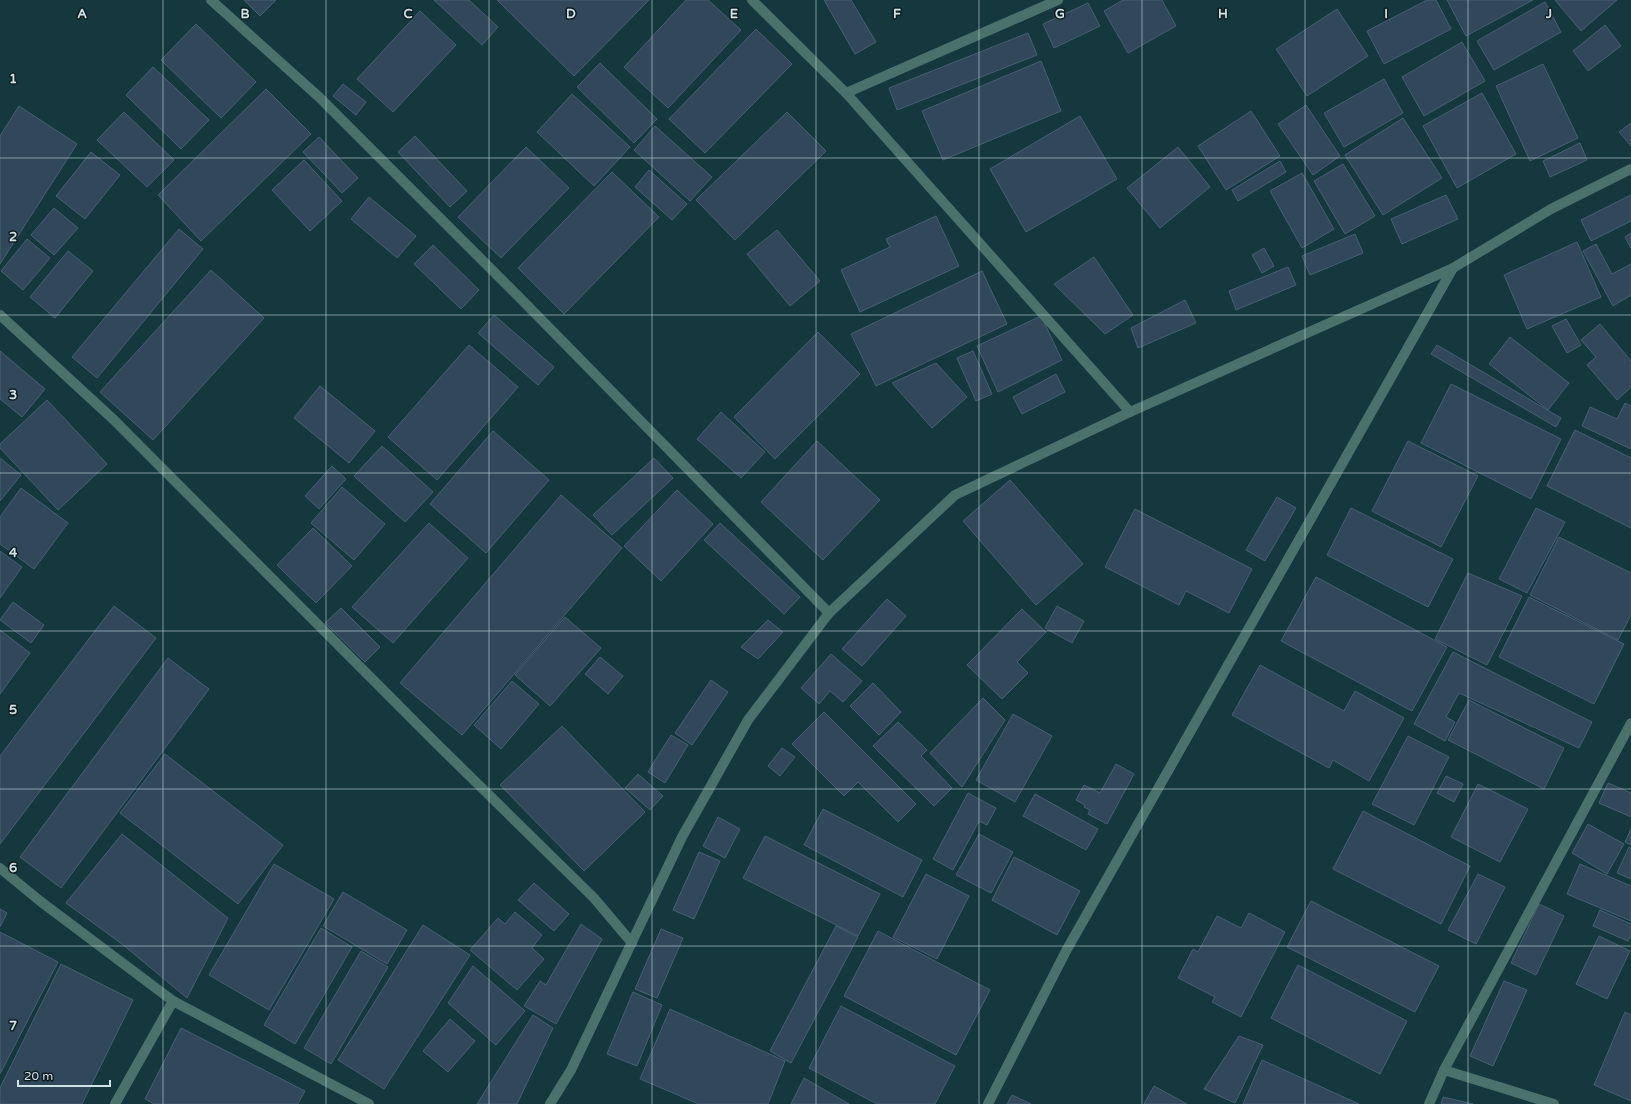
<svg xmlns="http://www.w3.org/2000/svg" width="1631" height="1104" viewBox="0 0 1631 1104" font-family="'Varela Round',sans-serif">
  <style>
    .building { fill: #30485a; stroke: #475f72 }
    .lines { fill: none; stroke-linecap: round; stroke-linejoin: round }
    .minor { stroke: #4a716c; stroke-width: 10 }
    .grid { fill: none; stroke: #cfe2e6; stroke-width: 1; stroke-opacity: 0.55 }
    .grid-label { font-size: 13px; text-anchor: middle; font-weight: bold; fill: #cfe2e6; stroke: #0e1c20; stroke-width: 3; stroke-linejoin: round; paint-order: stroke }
  </style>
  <rect width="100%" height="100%" fill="#15383f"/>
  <g class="building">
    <path d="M244 0H276L260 16Z"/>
    <path d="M434 0H469L498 27 482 45Z"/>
    <path d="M497 0H649L574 76Z"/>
    <path d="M686 0H708L741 30 668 108 624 67Z"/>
    <path d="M824 0H851L876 42 855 54Z"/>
    <path d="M1123 0H1162L1176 26 1128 53 1104 11Z"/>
    <path d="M1427 0H1436L1451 29 1384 64 1367 31Z"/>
    <path d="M1447 0H1533L1466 36Z"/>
    <path d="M1555 0H1617L1581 31Z"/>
    <path d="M1545 2 1561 32 1494 70 1477 41Z"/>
    <path d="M1088 3 1100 26 1054 48 1043 24Z"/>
    <path d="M1337 9 1368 56 1307 96 1276 49Z"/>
    <path d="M420 11 456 45 393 112 357 79Z"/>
    <path d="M196 24 256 82 221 118 161 60Z"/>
    <path d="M1605 25 1621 46 1588 71 1573 51Z"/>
    <path d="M756 29 792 64 705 153 669 119Z"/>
    <path d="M1028 33 1037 55 897 110 889 88Z"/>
    <path d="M1462 42 1485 81 1424 116 1402 77Z"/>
    <path d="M1041 61 1061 111 943 160 922 111Z"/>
    <path d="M600 63 657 119 634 143 577 87Z"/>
    <path d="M1543 64 1578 138 1530 161 1496 86Z"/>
    <path d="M153 67 209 120 181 149 126 95Z"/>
    <path d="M1384 79 1403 113 1344 147 1324 113Z"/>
    <path d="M343 84 366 102 356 115 333 96Z"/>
    <path d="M266 89 311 134 201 241 158 195Z"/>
    <path d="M1482 93 1516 154 1457 188 1423 126Z"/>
    <path d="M572 94 630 147 594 186 537 132Z"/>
    <path d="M1306 105 1340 156 1313 175 1278 124Z"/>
    <path d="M19 106 77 144 0 264V136Z"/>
    <path d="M1251 111 1280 156 1226 190 1198 146Z"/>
    <path d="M124 112 174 160 147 187 97 140Z"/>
    <path d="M787 112 826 151 735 240 696 200Z"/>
    <path d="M1080 116 1117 179 1026 232 990 169Z"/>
    <path d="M1403 118 1442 178 1383 215 1345 155Z"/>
    <path d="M1631 123V146L1619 132Z"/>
    <path d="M655 126 712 177 690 201 634 150Z"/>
    <path d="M415 136 467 191 450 207 398 152Z"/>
    <path d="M319 137 358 178 342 193 303 152Z"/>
    <path d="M1580 143 1587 160 1550 177 1543 161Z"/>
    <path d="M526 147 569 188 501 258 458 217Z"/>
    <path d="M1178 147 1210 187 1160 228 1127 188Z"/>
    <path d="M91 152 120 175 85 219 56 196Z"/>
    <path d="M304 160 342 201 310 231 272 190Z"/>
    <path d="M1280 161 1286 172 1238 201 1232 190Z"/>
    <path d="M1343 164 1375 216 1345 234 1314 181Z"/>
    <path d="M649 170 687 204 672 220 635 187Z"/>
    <path d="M612 172 659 217 564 314 518 268Z"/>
    <path d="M1302 173 1334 229 1302 248 1270 191Z"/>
    <path d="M1446 195 1458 219 1402 244 1391 219Z"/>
    <path d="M1631 195V221L1591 241 1581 220Z"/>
    <path d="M369 197 416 236 397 258 351 219Z"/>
    <path d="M54 208 78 228 54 255 31 235Z"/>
    <path d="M936 216 959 266 860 312 841 270 890 247 886 239Z"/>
    <path d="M179 229 203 249 97 378 72 357Z"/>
    <path d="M777 230 820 281 790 306 747 254Z"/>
    <path d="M1631 233V248L1625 237Z"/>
    <path d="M1355 234 1363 253 1310 275 1302 256Z"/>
    <path d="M27 239 50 258 23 290 1 271Z"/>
    <path d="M1577 242 1601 297 1527 329 1504 275Z"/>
    <path d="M1596 244 1612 274 1631 264V295L1613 306 1583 251Z"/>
    <path d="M433 245 479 290 461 309 414 264Z"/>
    <path d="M1264 248 1274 266 1262 273 1252 255Z"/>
    <path d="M68 251 93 271 55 318 30 297Z"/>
    <path d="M1094 257 1133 315 1105 334 1054 284Z"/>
    <path d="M1288 267 1296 285 1236 310 1229 291Z"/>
    <path d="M211 270 264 318 153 440 100 392Z"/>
    <path d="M982 271 1007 324 876 386 851 334Z"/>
    <path d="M1185 300 1196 323 1138 348 1131 328Z"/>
    <path d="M494 315 554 367 538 385 478 333Z"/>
    <path d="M1041 316 1062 360 998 392 977 346Z"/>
    <path d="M1566 319 1581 345 1567 353 1552 326Z"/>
    <path d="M1600 324 1631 361V387L1617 400 1587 365 1596 357 1581 340Z"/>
    <path d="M818 332 860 374 775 459 734 417Z"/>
    <path d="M1510 337 1569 383 1548 410 1489 364Z"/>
    <path d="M469 345 518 387 437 480 388 437Z"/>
    <path d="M1437 345 1561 418 1556 427 1431 354Z"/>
    <path d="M0 351 45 389 22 417 0 399Z"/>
    <path d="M973 351 992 394 976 401 957 358Z"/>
    <path d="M936 363 967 397 932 428 892 383Z"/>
    <path d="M1056 374 1065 392 1022 414 1013 397Z"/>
    <path d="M1451 384 1561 439 1531 499 1421 443Z"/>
    <path d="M320 386 375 431 349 463 294 418Z"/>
    <path d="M47 400 107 464 58 510 0 448V444Z"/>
    <path d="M1625 403 1631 406V449L1582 426 1590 407 1617 419Z"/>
    <path d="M721 412 765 452 741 478 697 439Z"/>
    <path d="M1575 430 1631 458V528L1547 486Z"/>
    <path d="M493 431 549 480 486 553 430 504Z"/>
    <path d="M817 441 880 500 823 560 761 502Z"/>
    <path d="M1408 441 1478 476 1441 547 1372 511Z"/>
    <path d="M382 446 433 492 405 522 354 476Z"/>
    <path d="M0 458 21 475 0 501Z"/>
    <path d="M654 458 673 478 612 535 593 515Z"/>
    <path d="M332 466 346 479 319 509 305 496Z"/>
    <path d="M1010 480 1083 564 1036 605 963 521Z"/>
    <path d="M342 487 385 524 354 560 311 523Z"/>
    <path d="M21 488 68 523 34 569 0 544V517Z"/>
    <path d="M677 490 713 524 661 581 624 546Z"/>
    <path d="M561 495 622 548 462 735 400 683Z"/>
    <path d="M1277 497 1296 508 1265 561 1246 550Z"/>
    <path d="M1351 508 1453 559 1428 607 1327 555Z"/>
    <path d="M1536 508 1565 522 1527 593 1499 579Z"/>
    <path d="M1135 509 1252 569 1229 613 1186 591 1179 605 1105 567Z"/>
    <path d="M429 523 468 558 393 643 352 607Z"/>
    <path d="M720 523 800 597 784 614 704 540Z"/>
    <path d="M313 528 352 566 316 603 277 565Z"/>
    <path d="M1559 537 1631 573V615L1618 640 1530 595Z"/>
    <path d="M0 551 22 567 0 598Z"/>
    <path d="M1468 573 1522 596 1487 665 1435 639Z"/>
    <path d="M1316 577 1447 647 1412 711 1281 641Z"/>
    <path d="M1529 597 1624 644 1594 704 1499 657Z"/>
    <path d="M887 599 906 616 862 666 842 649Z"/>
    <path d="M13 602 44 625 31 643 0 620Z"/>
    <path d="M114 606 156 638 0 844V756Z"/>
    <path d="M1057 606 1084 621 1072 643 1045 628Z"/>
    <path d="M341 608 380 647 365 662 325 623Z"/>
    <path d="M1022 609 1046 632 1017 662 1028 673 1002 699 967 665Z"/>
    <path d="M565 617 601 648 550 706 515 675Z"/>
    <path d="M768 620 783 632 758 659 741 647Z"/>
    <path d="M0 630 30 653 0 694Z"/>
    <path d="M1453 652 1592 722 1579 748 1459 693 1446 717 1455 722 1445 741 1414 724Z"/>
    <path d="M831 654 862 681 843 702 830 691 819 704 801 688Z"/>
    <path d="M600 657 623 676 608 694 585 674Z"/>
    <path d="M168 658 209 689 61 888 20 857Z"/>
    <path d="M1260 665 1344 711 1355 691 1404 718 1369 781 1333 760 1329 768 1232 715Z"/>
    <path d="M711 680 728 692 692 745 675 733Z"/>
    <path d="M512 681 539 704 501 749 474 725Z"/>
    <path d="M873 683 901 712 879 735 850 706Z"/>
    <path d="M983 698 1005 720 962 787 930 753Z"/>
    <path d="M1469 700 1564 748 1544 789 1448 740Z"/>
    <path d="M824 712 916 804 898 822 858 782 844 796 792 744Z"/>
    <path d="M1013 714 1052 736 1015 802 976 780Z"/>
    <path d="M898 722 927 750 921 756 952 788 934 806 873 746Z"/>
    <path d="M562 726 645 812 584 871 500 785Z"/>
    <path d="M671 735 688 745 665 783 648 772Z"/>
    <path d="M1408 736 1449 757 1414 825 1372 804Z"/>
    <path d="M782 748 795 757 780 776 768 766Z"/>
    <path d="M165 754 283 845 238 904 120 813Z"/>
    <path d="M1116 764 1134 774 1107 824 1088 814 1090 810 1084 807 1085 805 1076 800 1084 785 1100 793Z"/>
    <path d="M638 774 663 796 650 810 625 788Z"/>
    <path d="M1446 776 1463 784 1454 802 1437 793Z"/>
    <path d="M1608 783 1631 793V817L1599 803Z"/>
    <path d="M1478 784 1528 809 1500 862 1451 837Z"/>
    <path d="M968 793 996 808 987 825 979 821 953 870 933 859Z"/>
    <path d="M1035 794 1098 829 1086 850 1023 816Z"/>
    <path d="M823 809 922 860 903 897 804 845Z"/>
    <path d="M1363 811 1470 866 1441 924 1333 869Z"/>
    <path d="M718 817 740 829 725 858 703 846Z"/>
    <path d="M1588 824 1624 844 1607 874 1572 853Z"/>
    <path d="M1631 829V845L1625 842Z"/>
    <path d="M122 834 228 918 187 998 122 944 66 903Z"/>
    <path d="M979 834 1013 852 991 893 956 875Z"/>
    <path d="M765 836 880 894 858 936 743 878Z"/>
    <path d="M1629 847 1631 848V879L1617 873Z"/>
    <path d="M699 852 720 861 694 919 673 910Z"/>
    <path d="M1014 857 1080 891 1057 935 992 900Z"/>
    <path d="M274 864 334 899 269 1010 209 975Z"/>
    <path d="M1580 864 1631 886V921L1567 894Z"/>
    <path d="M926 874 969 896 937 959 893 937Z"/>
    <path d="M1478 874 1505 887 1476 944 1448 930Z"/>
    <path d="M534 883 569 914 554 931 518 900Z"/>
    <path d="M343 892 407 930 387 964 323 926Z"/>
    <path d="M1311 901 1439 966 1415 1012 1287 947Z"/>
    <path d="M1539 904 1564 916 1536 975 1511 963Z"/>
    <path d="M0 909 7 913 0 927Z"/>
    <path d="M1600 910 1631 924V935L1628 941 1593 926Z"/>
    <path d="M515 912 542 935 532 948 544 959 517 990 470 950 498 918 505 924Z"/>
    <path d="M1249 913 1285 932 1241 1017 1212 1002 1215 997 1178 978 1193 949 1198 952 1217 916 1241 928Z"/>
    <path d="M581 924 602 939 556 1024 524 1006 540 981 546 985Z"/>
    <path d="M423 925 470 955 384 1089 338 1060Z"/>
    <path d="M836 926 858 937 791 1063 770 1051Z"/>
    <path d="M321 928 352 947 295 1044 264 1025Z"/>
    <path d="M661 929 683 938 657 998 635 989Z"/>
    <path d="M878 931 990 990 956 1055 844 996Z"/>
    <path d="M0 932 58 962 0 1074Z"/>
    <path d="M1599 936 1630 951 1607 999 1576 984Z"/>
    <path d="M361 951 388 967 331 1064 304 1048Z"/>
    <path d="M61 964 133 1000 82 1104H0V1088Z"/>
    <path d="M1298 965 1407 1021 1380 1074 1271 1018Z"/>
    <path d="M473 966 525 1011 496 1045 448 1003Z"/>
    <path d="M1504 981 1527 990 1493 1066 1470 1056Z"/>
    <path d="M633 992 662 1005 637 1066 607 1054Z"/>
    <path d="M841 1006 955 1066 935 1104H877L809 1068Z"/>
    <path d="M670 1009 785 1061 768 1104H699L640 1079Z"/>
    <path d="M1625 1012 1631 1015V1101L1594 1085Z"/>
    <path d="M533 1015 553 1028 517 1104H477Z"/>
    <path d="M450 1019 475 1041 448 1072 423 1051Z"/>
    <path d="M181 1028 305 1091 298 1104H154L145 1099Z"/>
    <path d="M1239 1036 1263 1045 1235 1103 1204 1089Z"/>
    <path d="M1262 1060 1359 1104H1243Z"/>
    <path d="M804 1078 849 1104H791Z"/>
    <path d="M1154 1086 1187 1104H1144Z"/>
    <path d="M1012 1095 1031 1104H1007Z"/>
    <path d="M1443 1097 1473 1104H1441Z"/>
  </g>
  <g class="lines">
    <g class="minor">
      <path d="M211 0 319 97 523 301 829 613"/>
      <path d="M752 0 846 93 1130 412"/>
      <path d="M846 93 1058 0"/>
      <path d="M0 315 114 420 438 745 594 898 632 943"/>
      <path d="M0 868 40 901 173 1001 369 1104"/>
      <path d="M1444 1070 1554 1104"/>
      <path d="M115 1104 173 1001"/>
      <path d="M550 1104 571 1070 682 837 748 720 829 613 955 495 1130 412 1453 268 1551 209 1631 169"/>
      <path d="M988 1104 1066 951 1453 268"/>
      <path d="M1429 1104 1444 1070 1631 723"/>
    </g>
  </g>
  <path class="grid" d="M163 0V1104M326 0V1104M489 0V1104M652 0V1104M816 0V1104M979 0V1104M1142 0V1104M1305 0V1104M1468 0V1104M0 158H1631M0 315H1631M0 473H1631M0 631H1631M0 789H1631M0 946H1631"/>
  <g class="grid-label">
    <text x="82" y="18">A</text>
    <text x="245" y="18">B</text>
    <text x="408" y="18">C</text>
    <text x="571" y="18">D</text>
    <text x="734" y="18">E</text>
    <text x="897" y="18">F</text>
    <text x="1060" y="18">G</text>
    <text x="1223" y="18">H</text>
    <text x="1386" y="18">I</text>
    <text x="1549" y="18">J</text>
    <text x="13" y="83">1</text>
    <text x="13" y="241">2</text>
    <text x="13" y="399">3</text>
    <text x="13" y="557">4</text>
    <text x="13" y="714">5</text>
    <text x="13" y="872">6</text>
    <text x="13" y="1030">7</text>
  </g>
  <path d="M18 1080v6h92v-6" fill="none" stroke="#cfe2e6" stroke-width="2"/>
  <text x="24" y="1080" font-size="12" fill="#cfe2e6" stroke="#0e1c20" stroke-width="3" paint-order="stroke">20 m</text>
</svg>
